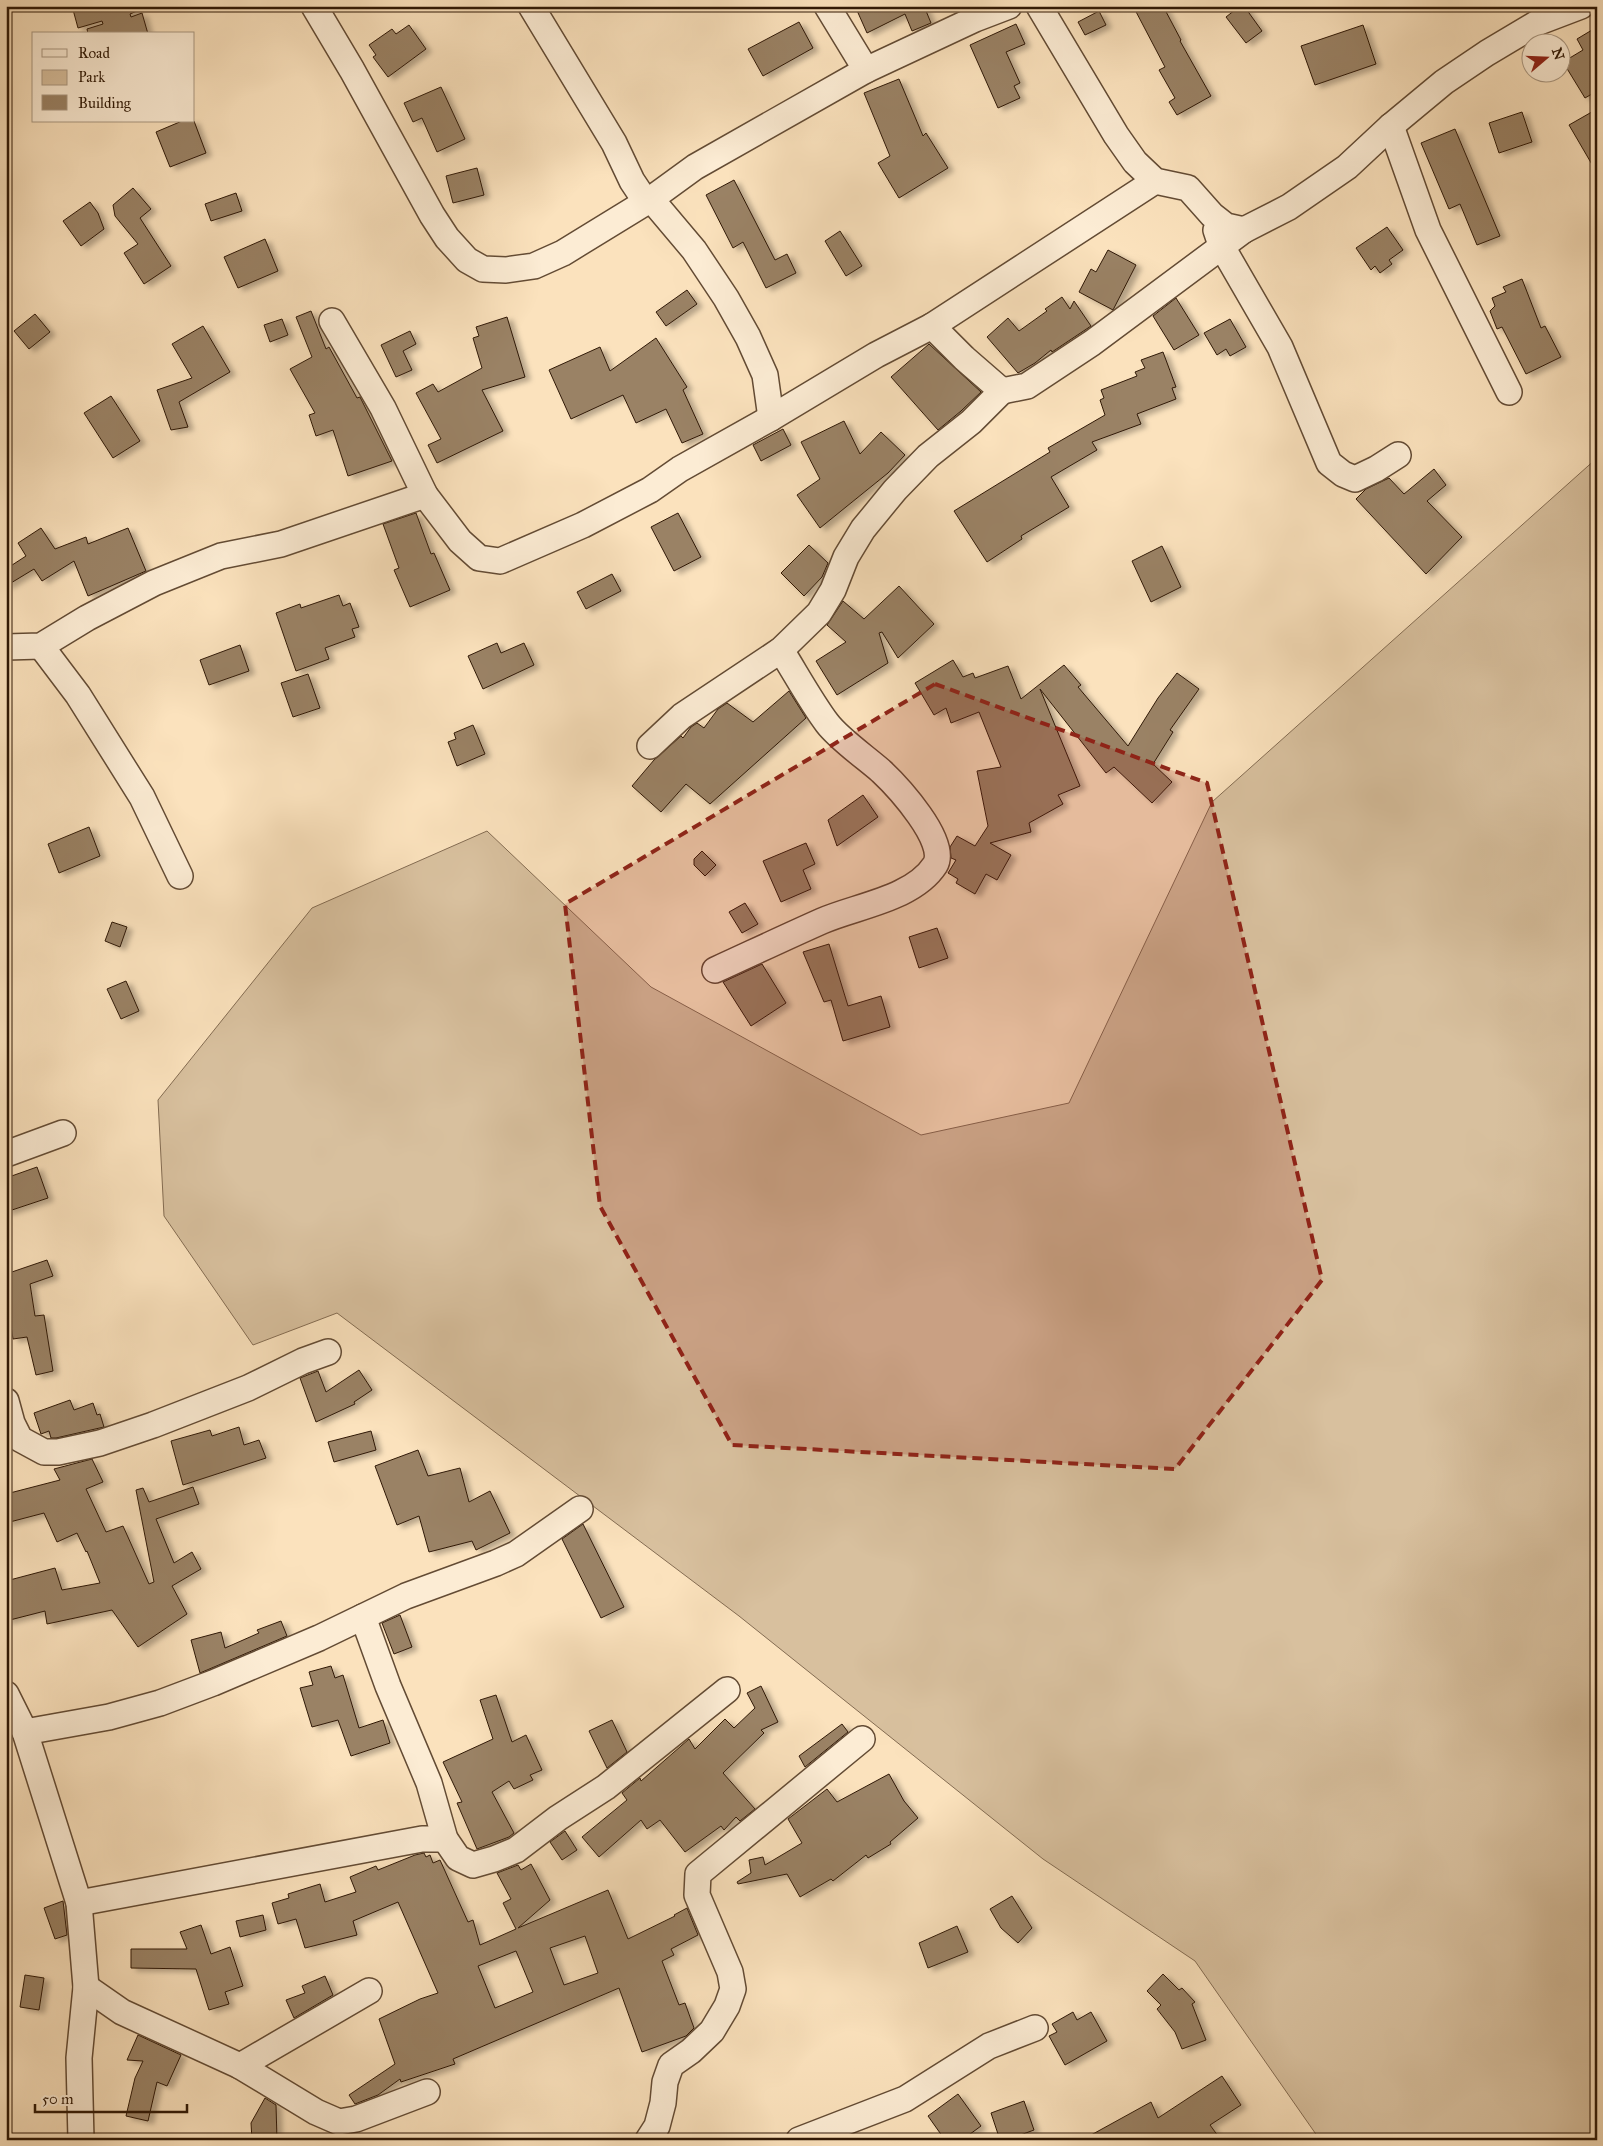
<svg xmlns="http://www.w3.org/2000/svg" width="1603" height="2146" viewBox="0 0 1603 2146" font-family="'IM FELL Great Primer',serif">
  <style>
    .green { fill: #d8c09e; stroke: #846c52 }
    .building { fill: #9a8265; stroke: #301906; fill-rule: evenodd; filter: url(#shadow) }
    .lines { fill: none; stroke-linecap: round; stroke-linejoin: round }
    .minor-casing { stroke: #634b34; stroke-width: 28 }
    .minor { stroke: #fcecd4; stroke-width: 25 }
    .marked { fill: #8f2418; fill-opacity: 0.2; stroke: #8f2418; stroke-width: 4; stroke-dasharray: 10 6; stroke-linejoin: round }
  </style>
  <defs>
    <filter id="shadow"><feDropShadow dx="5.5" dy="3" stdDeviation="2.5" flood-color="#0004"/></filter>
  </defs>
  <rect width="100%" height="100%" fill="#fbe2bd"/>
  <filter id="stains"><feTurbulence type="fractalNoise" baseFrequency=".004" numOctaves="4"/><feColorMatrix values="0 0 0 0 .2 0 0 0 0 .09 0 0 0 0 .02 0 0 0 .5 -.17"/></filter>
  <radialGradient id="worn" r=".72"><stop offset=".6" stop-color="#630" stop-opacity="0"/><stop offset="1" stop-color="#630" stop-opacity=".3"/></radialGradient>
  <path class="green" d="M1597 458V2140H1320L1195 1961 1043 1859 739 1616 337 1313 253 1345 164 1216 158 1100 312 908 487 831 651 987 921 1135 1069 1103 1212 802Z"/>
  <g class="building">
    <path d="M72 6H137V11L130 14 131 17 142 13 148 34H88L87 29 103 24 102 21 78 28Z"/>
    <path d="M855 6H924L931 23 912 31 905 14 867 33Z"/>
    <path d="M1133 6H1163L1181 40 1180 41 1211 96 1177 115 1169 102 1175 98 1159 70 1165 67Z"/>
    <path d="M1240 6H1244L1262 31 1246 43 1226 17Z"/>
    <path d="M1099 11 1106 25 1085 35 1078 22Z"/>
    <path d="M799 22 813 48 763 76 748 49Z"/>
    <path d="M1016 24 1025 44 1006 52 1020 83 1014 86 1020 98 998 108 970 45Z"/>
    <path d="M409 25 426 49 388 77 373 57 376 55 369 45 392 29 396 34Z"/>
    <path d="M1363 25 1376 64 1315 85 1301 46Z"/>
    <path d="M1597 27V91L1585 98 1563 62 1583 50 1577 39Z"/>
    <path d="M899 79 923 136 926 133 948 168 899 198 878 163 890 156 864 93Z"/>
    <path d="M441 87 465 139 437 152 422 118 413 122 404 103Z"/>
    <path d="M1597 109V173L1569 125Z"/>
    <path d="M1522 112 1532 142 1499 153 1489 123Z"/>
    <path d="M182 121H194L206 153 170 167 156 132Z"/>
    <path d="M1455 129 1500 236 1477 245 1460 204 1449 209 1421 143Z"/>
    <path d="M477 168 484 195 453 203 446 176Z"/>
    <path d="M734 180 775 260 787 254 796 273 766 288 743 242 733 248 706 195Z"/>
    <path d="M133 188 151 209 140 218 171 266 144 284 124 253 138 244 115 216 113 205Z"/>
    <path d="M236 193 242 211 211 221 205 204Z"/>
    <path d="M90 202 98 213 104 229 81 246 63 221Z"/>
    <path d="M1387 227 1403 250 1389 260 1392 264 1380 273 1375 266 1371 270 1356 248Z"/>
    <path d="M840 231 862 266 846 276 825 241Z"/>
    <path d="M265 239 278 271 238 288 224 257Z"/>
    <path d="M1108 250 1136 265 1113 310 1079 292 1091 269 1096 272Z"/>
    <path d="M1522 279 1541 328 1545 326 1561 357 1526 374 1502 327 1497 329 1490 311 1495 306 1492 298 1506 292 1503 287Z"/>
    <path d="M687 290 697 304 666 326 656 312Z"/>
    <path d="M1062 297 1070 309 1074 301 1091 326 1052 352 1051 350 1035 363 1018 373 987 337 1008 318 1019 331 1047 311 1045 309Z"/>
    <path d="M1176 298 1199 335 1174 350 1153 316Z"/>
    <path d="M311 311 326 349 329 347 357 398 360 397 392 461 348 476 333 430 316 436 309 415 315 413 290 369 312 357 296 317Z"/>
    <path d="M35 314 50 332 29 349 14 331Z"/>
    <path d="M507 317 525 377 482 390 503 431 437 463 428 445 441 439 416 393 433 384 438 392 482 368 473 338 479 336 476 327Z"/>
    <path d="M282 319 288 335 270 342 264 325Z"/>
    <path d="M1230 319 1246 347 1230 356 1226 349 1217 355 1204 333Z"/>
    <path d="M203 326 230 372 179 402 188 427 171 430 157 390 192 378 172 344Z"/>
    <path d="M410 331 416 344 403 351 412 370 396 377 381 345Z"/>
    <path d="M656 338 687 387 683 390 703 434 682 443 666 409 636 423 623 395 571 419 549 370 600 347 610 371Z"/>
    <path d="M929 344 981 392 961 411 938 430 891 377Z"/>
    <path d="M1163 352 1176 387 1172 388 1176 399 1137 414 1141 424 1092 442 1097 450 1051 477 1069 507 1021 536 1022 539 987 562 954 511 1050 452 1048 448 1105 415 1100 400 1104 398 1101 390 1137 376 1135 372 1145 368 1141 360Z"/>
    <path d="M111 396 140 441 113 458 84 413Z"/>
    <path d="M844 421 860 454 881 432 905 455 888 473 820 528 797 495 820 479 801 442Z"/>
    <path d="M783 429 791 445 761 461 753 445Z"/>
    <path d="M1434 469 1446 485 1427 501 1462 537 1426 574 1356 499 1366 489 1389 478 1404 494Z"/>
    <path d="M416 513 431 554 434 553 450 590 410 607 394 570 399 568 383 524Z"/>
    <path d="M678 513 701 557 674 571 651 527Z"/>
    <path d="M41 528 55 549 86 537 88 544 128 528 146 571 88 596 74 561 42 581 34 569 6 586V569L26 556 18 543Z"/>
    <path d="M809 545 828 563 822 577 804 596 781 573Z"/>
    <path d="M1162 546 1181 587 1151 602 1132 561Z"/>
    <path d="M612 574 621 591 586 609 577 592Z"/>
    <path d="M899 586 934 624 898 658 882 632 879 633 888 663 837 695 816 661 846 642 827 625 843 601 864 619Z"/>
    <path d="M339 595 343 606 350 603 359 627 352 629 355 637 325 648 329 659 296 671 276 613 300 604 301 608Z"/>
    <path d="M497 643 501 653 524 643 534 665 483 689 468 656Z"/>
    <path d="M240 645 249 671 209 685 200 660Z"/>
    <path d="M953 660 963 677 973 673 975 678 1008 666 1021 699 1064 665 1081 685 1078 687 1128 746 1158 698 1177 673 1199 689 1170 730 1173 732 1153 764 1172 782 1152 803 1114 767 1106 773 1040 689 1080 786 1058 795 1063 804 1029 823 1031 832 990 843 1011 855 997 880 986 874 975 894 956 883 958 879 948 873 956 860 951 858 950 847 957 836 975 846 988 826 977 771 1001 767 979 712 951 723 946 708 934 715 915 683Z"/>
    <path d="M308 674 320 708 293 717 281 683Z"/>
    <path d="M789 691 806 718 710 804 686 784 661 812 632 786 654 760 681 736 683 738 691 727 697 723 704 728 718 709 727 703 753 722Z"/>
    <path d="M473 725 485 754 457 766 448 742 456 739 454 733Z"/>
    <path d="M863 795 878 817 837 846 828 820Z"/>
    <path d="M89 827 100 856 59 873 48 844Z"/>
    <path d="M806 843 815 864 803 870 811 889 781 902 763 861Z"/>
    <path d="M702 851 716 865 705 876 694 865V859Z"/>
    <path d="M745 903 758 924 742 933 729 912Z"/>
    <path d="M112 922 127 927 120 947 105 941Z"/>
    <path d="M937 928 948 958 919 968 909 937Z"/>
    <path d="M829 944 848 1006 881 996 890 1027 843 1041 831 1000 824 1002 803 952Z"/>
    <path d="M762 964 786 1003 751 1026 723 982Z"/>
    <path d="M126 981 139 1011 121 1019 107 989Z"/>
    <path d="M37 1167 48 1198 6 1212V1178Z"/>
    <path d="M47 1260 53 1276 30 1284 35 1316 44 1315 53 1371 36 1375 27 1337 13 1339 6 1294V1274Z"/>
    <path d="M359 1370 372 1390 354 1402 355 1404 316 1422 300 1378 318 1371 326 1392Z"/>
    <path d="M70 1400 74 1410 93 1403 97 1415 100 1414 104 1427 56 1438H51L49 1431 41 1434 34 1413Z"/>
    <path d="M239 1427 244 1445 259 1440 266 1458 183 1485 171 1441 210 1430 212 1436Z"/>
    <path d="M371 1431 376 1450 334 1462 328 1442Z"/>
    <path d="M418 1450 428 1476 460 1468 469 1502 490 1491 510 1533 476 1550 472 1541 429 1552 419 1516 397 1525 375 1466Z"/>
    <path d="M92 1459 103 1482 86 1489 106 1532 123 1526 149 1584 154 1582 136 1490 143 1488 149 1502 193 1487 199 1504 156 1519 174 1563 192 1552 201 1569 172 1586 187 1614 138 1647 112 1610 47 1624 45 1611 6 1621V1581L55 1568 62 1590 100 1583 87 1551 86 1552 77 1533 57 1542 44 1513 6 1523V1494L60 1480 54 1469Z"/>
    <path d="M583 1524 624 1607 601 1618 562 1539Z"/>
    <path d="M400 1615 412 1647 394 1654 382 1623Z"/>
    <path d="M281 1621 287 1636 200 1673 191 1640 221 1632 225 1648 259 1633 257 1630Z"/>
    <path d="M331 1666 335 1678 343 1675 359 1728 383 1720 390 1743 351 1756 338 1720 312 1727 300 1688 313 1685 309 1672Z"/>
    <path d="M761 1686 778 1722 761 1730 764 1733 723 1773 755 1809 740 1821 736 1817 724 1830 721 1826 685 1852 660 1820 647 1829 641 1820 599 1857 582 1837 627 1800 622 1793 640 1778 641 1781 689 1739 695 1749 725 1719 734 1728 755 1708 747 1693Z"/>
    <path d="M496 1695 512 1742 526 1735 542 1770 530 1775 533 1780 514 1789 509 1781 492 1792 514 1833 509 1837 477 1849 457 1803 462 1802 443 1762 493 1739 480 1700Z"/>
    <path d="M612 1720 627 1752 607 1768 589 1731Z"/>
    <path d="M842 1724 848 1732 805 1767 799 1756Z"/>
    <path d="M889 1774 904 1801 918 1818 890 1842 891 1844 868 1858 866 1855 833 1881 831 1879 800 1897 787 1874 738 1884 737 1882 751 1873 749 1860 763 1857 765 1865 802 1843 788 1819 827 1789 837 1802Z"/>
    <path d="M565 1831 577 1850 562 1860 550 1842Z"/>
    <path d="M424 1853 426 1857 430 1855 433 1863 440 1860 468 1922 473 1920 480 1945 516 1929 503 1903 511 1899 497 1873 518 1865 521 1870 531 1864 550 1900 518 1928 608 1890 628 1939 675 1916 674 1915 687 1908 698 1935 671 1949 674 1955 662 1961 679 2005 685 2003 694 2028 686 2036 642 2052 619 1988 453 2059 455 2064 401 2082 400 2079 378 2095 355 2104 349 2095 395 2064 379 2019 420 1999 438 1993 398 1902 353 1921 357 1935 305 1948 296 1919 278 1924 272 1903 289 1898 288 1894 320 1884 325 1902 356 1892 350 1877 376 1866 378 1870 415 1855ZM585 1936 598 1973 564 1985 550 1948ZM516 1951 533 1992 495 2008 478 1966Z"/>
    <path d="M1012 1896 1032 1928 1018 1943 1001 1928 990 1909Z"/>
    <path d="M63 1901 67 1935 55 1939 44 1908Z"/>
    <path d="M263 1915 266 1930 240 1937 236 1921Z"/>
    <path d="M201 1925 211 1954 230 1947 243 1986 225 1992 229 2004 209 2010 196 1969 131 1968V1949H187L180 1932Z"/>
    <path d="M957 1926 968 1952 928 1968 919 1943Z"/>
    <path d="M1163 1974 1179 1990 1182 1988 1195 2002 1192 2004 1206 2040 1182 2049 1175 2032 1157 2009 1161 2005 1147 1991Z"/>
    <path d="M25 1975 44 1978 39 2010 20 2007Z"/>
    <path d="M325 1976 333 1995 294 2018 286 2000 305 1993 302 1986Z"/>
    <path d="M1073 2012 1077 2020 1091 2012 1107 2041 1065 2065 1049 2036 1057 2032 1052 2024Z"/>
    <path d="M138 2035 181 2055 167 2086 157 2082 148 2121 126 2116 135 2078 143 2061 127 2060Z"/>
    <path d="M1222 2076 1241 2105 1210 2125 1221 2140H1082L1151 2102 1158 2118Z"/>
    <path d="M958 2094 981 2126 962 2140H945L928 2116Z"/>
    <path d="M265 2098 276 2105 277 2140H252L251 2123Z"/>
    <path d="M1024 2101 1034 2130 1007 2140H1000L991 2113Z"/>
  </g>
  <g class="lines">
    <g class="minor-casing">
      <g id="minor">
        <path d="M314 6 352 70 432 215 447 238 467 260 483 269 506 270 534 266 563 253 651 199 695 167 866 70 975 19 1009 6"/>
        <path d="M531 6 614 143 632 181 646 202"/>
        <path d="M827 6 866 70"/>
        <path d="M1039 6 1116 135 1135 162 1155 181 1188 188 1212 215 1226 226 1244 230 1289 207 1347 167 1391 126 1444 82 1487 53 1539 22 1581 6"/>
        <path d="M1391 126 1428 230 1509 392"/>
        <path d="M651 199 694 250 726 298 748 337 765 375 771 418"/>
        <path d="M1216 230 1221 245 1280 347 1329 463 1343 474 1355 479 1376 469 1398 455"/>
        <path d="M332 321 383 408 425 495 460 541 479 558 500 561 583 525 650 490 680 469 771 418 876 355 932 326 1155 181"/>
        <path d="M932 326 964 358 1002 391 1027 386 1092 343 1244 230"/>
        <path d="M41 646 78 695 142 797 180 876"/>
        <path d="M6 647 41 646 87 618 154 583 221 556 281 544 425 495"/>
        <path d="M650 746 682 716 781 650 819 613 833 590 846 557 863 529 895 490 928 456 971 422 1002 391"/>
        <path d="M715 970C750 954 786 937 822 921 856 906 913 899 935 865 949 842 897 786 881 771 865 757 839 739 827 723 810 700 796 674 781 650"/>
        <path d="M6 1154 63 1133"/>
        <path d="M6 1401 12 1423 20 1439 44 1452H58L100 1443 153 1425 248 1388 303 1361 328 1352"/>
        <path d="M363 1617 388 1686 429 1783 445 1839 458 1858 473 1865 494 1859 516 1850 558 1818 606 1787 727 1690"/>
        <path d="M6 1694 25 1732 79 1903 86 1987 79 2058 81 2140"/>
        <path d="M25 1732 109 1717 160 1703 213 1683 319 1638 406 1596 496 1563 516 1554 580 1509"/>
        <path d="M79 1903 422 1839H445"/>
        <path d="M86 1987 122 2012 240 2066 316 2112 339 2122 356 2119 427 2092"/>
        <path d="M240 2066 369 1991"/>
        <path d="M648 2140 657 2126 663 2103 665 2082 671 2065 691 2051 712 2031 727 2006 733 1989 730 1972 697 1895 698 1874 862 1739"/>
        <path d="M799 2140 905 2099 989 2046 1035 2028"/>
      </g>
    </g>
    <use href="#minor" class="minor"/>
  </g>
  <path class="marked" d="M935 684 1207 783 1322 1280 1175 1469 732 1445 600 1206 565 904Z"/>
  <rect width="1603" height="2146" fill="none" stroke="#fbe2bd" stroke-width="25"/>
  <rect x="8" y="8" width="1588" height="2131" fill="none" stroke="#301906" stroke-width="2.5"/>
  <rect x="12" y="12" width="1578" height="2121" fill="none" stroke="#301906"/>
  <rect x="32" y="32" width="162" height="90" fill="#fcecd4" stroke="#aa9882"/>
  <rect x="42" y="49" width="25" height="8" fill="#fcecd4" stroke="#aa9882"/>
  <text x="78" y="58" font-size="15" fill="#301906">Road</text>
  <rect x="42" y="70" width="25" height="15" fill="#d8c09e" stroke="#aa9882"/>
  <text x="78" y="82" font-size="15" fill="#301906">Park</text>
  <rect x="42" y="95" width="25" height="15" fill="#9a8265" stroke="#aa9882"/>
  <text x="78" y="108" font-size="15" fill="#301906">Building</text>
  <g transform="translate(1546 58) rotate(71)"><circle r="24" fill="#fcecd4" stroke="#aa9882"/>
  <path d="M0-4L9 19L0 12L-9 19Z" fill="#8f2418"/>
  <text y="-8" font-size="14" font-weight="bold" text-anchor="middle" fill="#301906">N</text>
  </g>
  <path d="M35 2104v8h152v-8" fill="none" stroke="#301906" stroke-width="2.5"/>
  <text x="42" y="2104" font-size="15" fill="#301906" stroke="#fcecd4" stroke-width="4" paint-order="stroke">50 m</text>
  <rect width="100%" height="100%" filter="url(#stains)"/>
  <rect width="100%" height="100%" fill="url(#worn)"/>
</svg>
